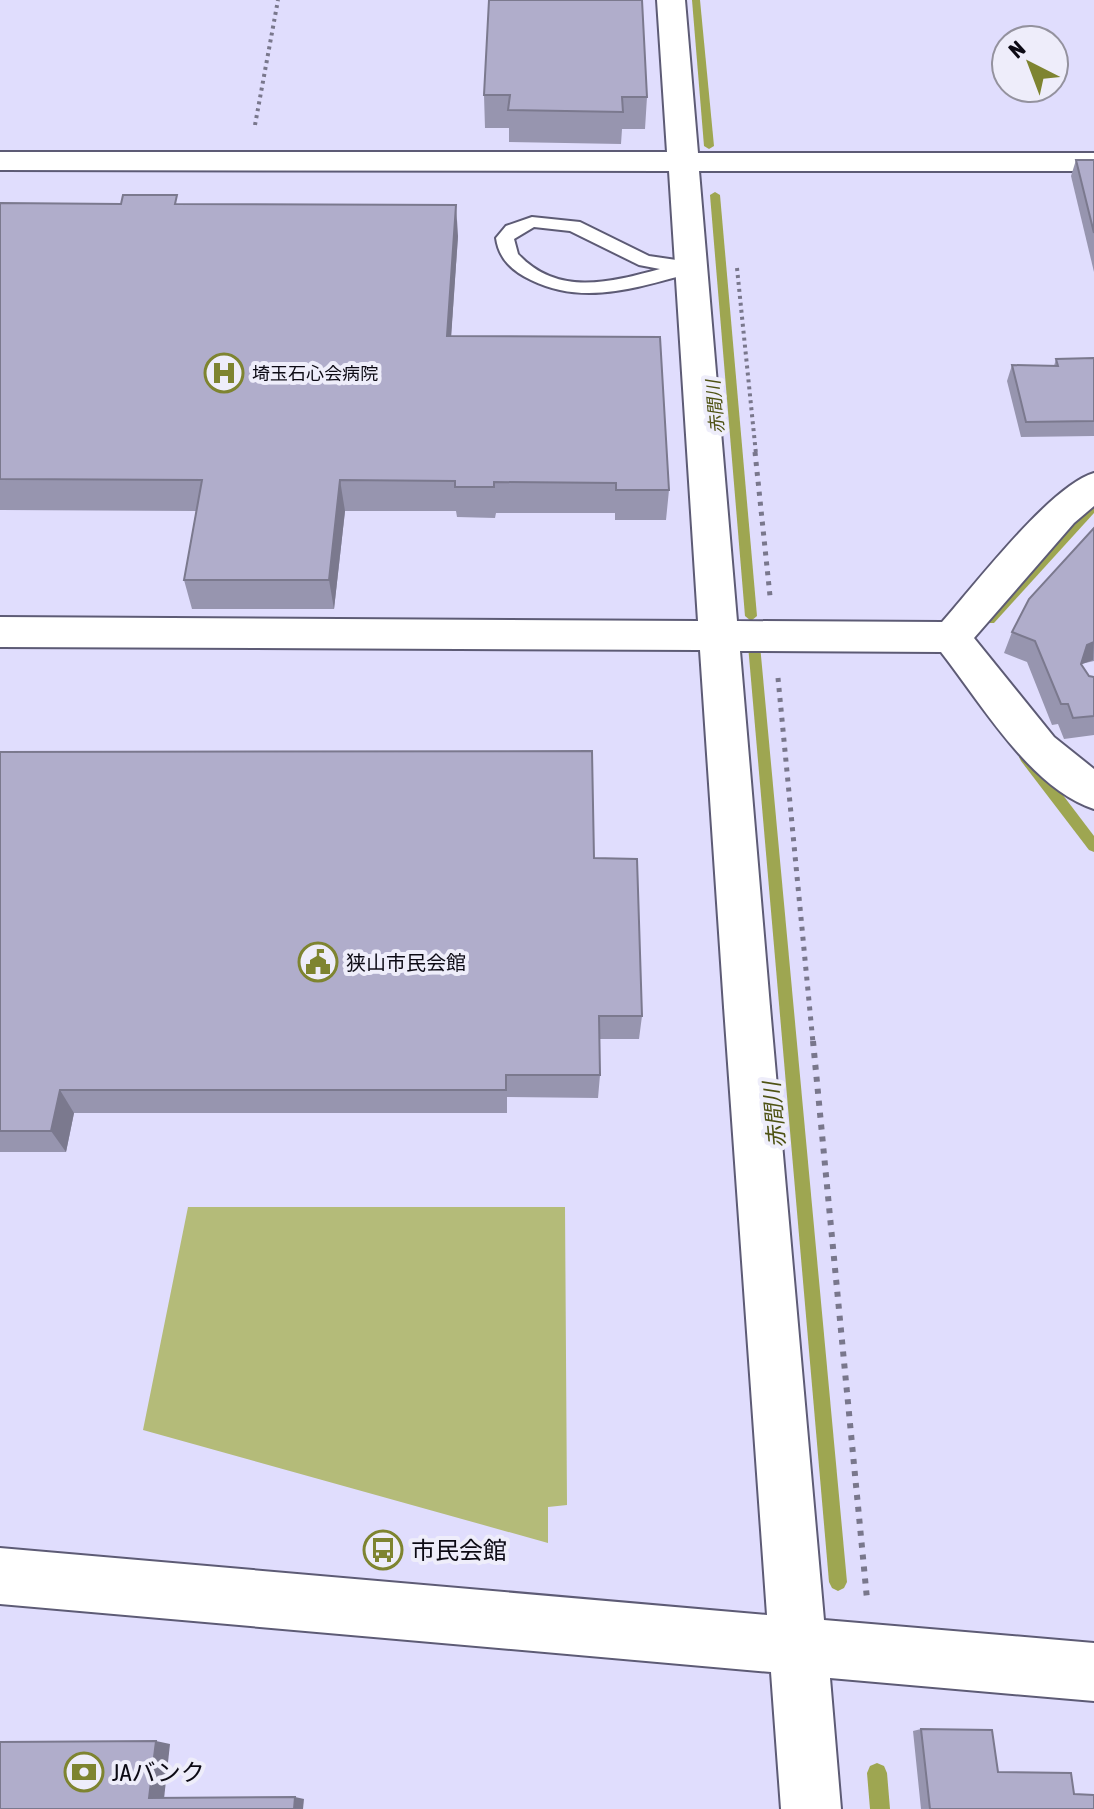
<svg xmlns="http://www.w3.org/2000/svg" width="1094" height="1809" viewBox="0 0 1094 1809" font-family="'Asap Condensed','Noto Sans JP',sans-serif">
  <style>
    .green { fill: #b4bb79 }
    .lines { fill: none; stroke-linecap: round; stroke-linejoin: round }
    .stream { fill: #9ea651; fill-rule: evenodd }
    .service-casing { stroke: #5d5b75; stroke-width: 4 }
    .minor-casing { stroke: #5d5b75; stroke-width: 4 }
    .tertiary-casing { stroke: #5d5b75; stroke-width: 4 }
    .path-far2 { stroke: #79778c; stroke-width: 4; stroke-dasharray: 3 4; stroke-linecap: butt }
    .path-far1 { stroke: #79778c; stroke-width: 5; stroke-dasharray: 4 6; stroke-linecap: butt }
    .path { stroke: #79778c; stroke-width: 6; stroke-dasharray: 5 7; stroke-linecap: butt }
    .service { fill: #fff; fill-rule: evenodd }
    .minor { fill: #fff; fill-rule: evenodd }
    .tertiary { fill: #fff; fill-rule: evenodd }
    .wall { fill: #9795af }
    .shaded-wall { fill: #7b798e }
    .building { fill: #b0adcb; stroke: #7b798e; stroke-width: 2 }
    .labels { text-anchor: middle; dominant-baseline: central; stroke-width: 8; stroke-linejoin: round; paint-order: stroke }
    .far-poi-label { font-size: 18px; fill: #0c0a14; stroke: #eeedfa; text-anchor: start }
    .far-water-label { font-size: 18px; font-style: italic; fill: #4e5213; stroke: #eeedfa }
    .poi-label { font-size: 20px; fill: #0c0a14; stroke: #eeedfa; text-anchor: start }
    .water-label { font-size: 22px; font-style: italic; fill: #4e5213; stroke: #eeedfa }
    .near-poi-label { font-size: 24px; fill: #0c0a14; stroke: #eeedfa; text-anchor: start }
  </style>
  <rect width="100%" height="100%" fill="#e0ddfd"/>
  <path class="green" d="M188 1207H565L567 1505 548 1507V1543L143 1430Z"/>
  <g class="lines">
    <g class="stream">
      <path d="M692 0H700L714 146 709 149 704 146Z"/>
      <path d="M715 192 720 195 757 616 751 621 745 616 710 195Z"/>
      <path d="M1094 502V513L994 623H986L984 620 986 617 1090 503Z"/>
      <path d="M754 640 760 645 847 1582 844 1588 838 1591 832 1588 829 1582 748 645Z"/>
      <path d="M1026 752 1031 753 1094 836V852L1089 850 1021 761 1019 757 1021 753Z"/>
      <path d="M877 1763 884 1766 887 1773 890 1809H870L867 1773 870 1766Z"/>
    </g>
    <g class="service-casing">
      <path id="service" d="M532 217 580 222 649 256 690 262 699 268 696 272C640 286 586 307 531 280 512 271 499 259 496 238L506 226ZM534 227 570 231 639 265 660 269C611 282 558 297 518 254L514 239Z"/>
    </g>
    <g class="minor-casing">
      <path id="minor" d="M657 0H685L698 153H1094V171H699L737 621 942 622C975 585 1050 486 1094 473V506L1074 523 974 638 1054 737 1094 769V809C1030 788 981 703 941 652L740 651 770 1007 763 1021 747 1027 731 1021 724 1007 700 650 0 647V617L698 621 669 171 0 170V152H667Z"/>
    </g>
    <g class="tertiary-casing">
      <path id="tertiary" d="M747 987 763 993 770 1007 824 1620 1094 1643V1701L830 1678 841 1809H781L771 1672 0 1604V1548L767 1615 724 1007 731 993Z"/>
    </g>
    <g class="path-far2">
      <path d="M255 125 278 0"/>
      <path d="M737 268 756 454"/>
    </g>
    <g class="path-far1">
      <path d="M755 452 770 596"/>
      <path d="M778 678 813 1043"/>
    </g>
    <path class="path" d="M813 1041 867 1599"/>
    <use href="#service" class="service"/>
    <use href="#minor" class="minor"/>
    <use href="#tertiary" class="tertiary"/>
  </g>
  <g class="wall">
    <path d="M484 95 647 97 645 129H622L621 144 509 142V128H485Z"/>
    <path d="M1076 160H1094V272L1071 176Z"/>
    <path d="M0 203 179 204 458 236 451 336 669 490 666 520H615V513H496L495 518 457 517 456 511H345L334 609H192L184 580 196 511 0 510Z"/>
    <path d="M1094 358V436L1021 437 1007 381 1012 365 1054 366 1056 359Z"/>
    <path d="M1094 528V661L1081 664 1089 676 1094 677V735L1064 739 1058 724 1052 725 1027 662 1004 653 1012 632Z"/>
    <path d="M0 752 642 1016 639 1039H600V1075L598 1098 507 1097V1113H74L66 1152H0Z"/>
    <path d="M921 1729 998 1772 1074 1794 1094 1809H921L913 1731Z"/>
  </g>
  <g class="shaded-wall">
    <path d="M456 205 458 236 449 368 447 336Z"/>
    <path d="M340 480 345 511 334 609 329 580Z"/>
    <path d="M1094 642 1093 660 1077 666 1087 645Z"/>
    <path d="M60 1090 74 1113 66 1152 51 1131Z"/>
    <path d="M156 1741 170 1744 164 1799 149 1798Z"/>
    <path d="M295 1797 304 1799 303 1809H294Z"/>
  </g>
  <g class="building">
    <path d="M489 0H642L647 97H622L623 112 508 110 510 95H484Z"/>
    <path d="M1076 160H1094V233Z"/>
    <path d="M123 195H177L175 204 456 205 447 336 660 337 669 490H616V483L494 482V487H455V481L340 480 329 580H184L202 480 0 479V203L121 204Z"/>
    <path d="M1094 358V421L1026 422 1012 365 1058 366 1056 359Z"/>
    <path d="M1094 528V642L1087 645 1081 664 1089 676 1094 677V716L1073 718 1068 704H1061L1035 641 1012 632 1029 599Z"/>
    <path d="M592 751 594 858 637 859 642 1016H599L600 1075H506V1090H60L51 1131H0V752Z"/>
    <path d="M921 1729 992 1730 998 1772 1071 1773 1074 1794 1094 1795V1809H930Z"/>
    <path d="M156 1741 149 1798 295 1797 294 1809H0V1742Z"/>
  </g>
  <defs>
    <g id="hospital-ring" transform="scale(2)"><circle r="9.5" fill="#eeedfa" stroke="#7e8430" stroke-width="1.5"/><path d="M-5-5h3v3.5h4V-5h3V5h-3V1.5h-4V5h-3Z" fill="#7e8430"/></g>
    <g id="civic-ring" transform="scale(2)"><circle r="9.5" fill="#eeedfa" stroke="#7e8430" stroke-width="1.5"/><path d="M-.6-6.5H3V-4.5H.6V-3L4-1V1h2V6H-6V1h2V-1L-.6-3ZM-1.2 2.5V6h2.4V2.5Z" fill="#7e8430"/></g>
    <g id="bus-ring" transform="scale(2)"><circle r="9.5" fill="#eeedfa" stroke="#7e8430" stroke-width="1.5"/><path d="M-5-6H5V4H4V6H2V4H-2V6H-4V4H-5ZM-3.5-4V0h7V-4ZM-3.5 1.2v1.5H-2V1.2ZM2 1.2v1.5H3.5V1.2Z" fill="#7e8430"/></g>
    <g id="bank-ring" transform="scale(2)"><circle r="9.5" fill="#eeedfa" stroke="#7e8430" stroke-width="1.5"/><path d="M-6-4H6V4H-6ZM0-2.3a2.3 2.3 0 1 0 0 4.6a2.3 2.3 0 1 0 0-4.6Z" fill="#7e8430"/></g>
  </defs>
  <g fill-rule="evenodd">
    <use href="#hospital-ring" x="224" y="373"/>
    <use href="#civic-ring" x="318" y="962"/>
    <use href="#bus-ring" x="383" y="1550"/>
    <use href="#bank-ring" x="84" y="1772"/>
  </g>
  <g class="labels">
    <g class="far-poi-label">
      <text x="252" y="373">埼玉石心会病院</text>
    </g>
    <g class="far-water-label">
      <text transform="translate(715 407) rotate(-95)">赤間川</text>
    </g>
    <g class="poi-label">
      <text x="346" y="962">狭山市民会館</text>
    </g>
    <g class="water-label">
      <text transform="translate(774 1115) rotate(-95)">赤間川</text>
    </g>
    <g class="near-poi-label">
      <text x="411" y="1550">市民会館</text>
      <text x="112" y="1772">JAバンク</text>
    </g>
  </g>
  <g transform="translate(1030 64) rotate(318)"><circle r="38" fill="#eeedfa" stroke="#94929e" stroke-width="2"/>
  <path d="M0-6L14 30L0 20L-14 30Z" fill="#7e8430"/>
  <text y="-12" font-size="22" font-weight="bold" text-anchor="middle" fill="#0c0a14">N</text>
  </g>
</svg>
